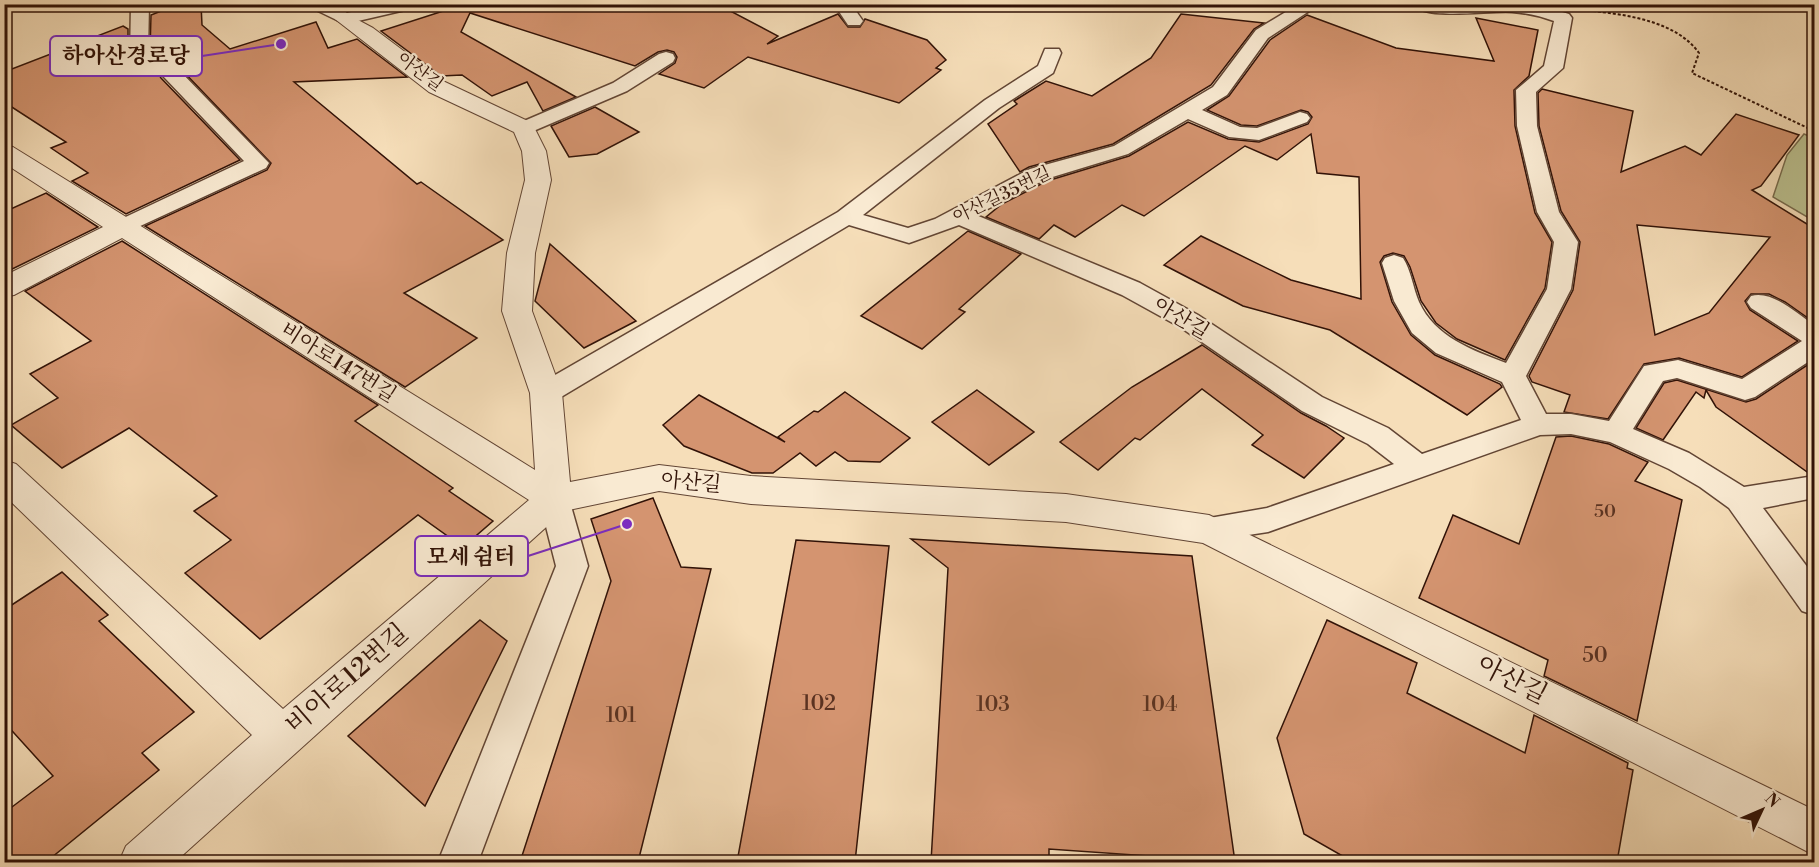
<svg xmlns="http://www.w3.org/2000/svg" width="1819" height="867" viewBox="0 0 1819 867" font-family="'Libre Bodoni','Noto Serif KR',serif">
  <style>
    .green { fill: #bbc190; stroke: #766a4c; stroke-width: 1.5 }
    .building { fill: #d49470; stroke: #311207; stroke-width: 1.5; fill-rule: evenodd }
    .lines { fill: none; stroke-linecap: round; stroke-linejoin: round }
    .lane-casing { stroke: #624534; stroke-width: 3 }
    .street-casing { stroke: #624534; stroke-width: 2 }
    .path { stroke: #311207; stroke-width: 2; stroke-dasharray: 3 2; stroke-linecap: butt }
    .lane { fill: #f9ead2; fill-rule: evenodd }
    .street { fill: #f9ead2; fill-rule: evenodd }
    .labels { text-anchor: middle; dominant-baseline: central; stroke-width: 4.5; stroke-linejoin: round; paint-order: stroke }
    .far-street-label { font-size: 18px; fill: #311207; stroke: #f9ead2 }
    .number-label { font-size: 18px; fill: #5a3221 }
    .street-label { font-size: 21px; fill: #311207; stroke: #f9ead2 }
    .near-number-label { font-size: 21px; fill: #5a3221 }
    .near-street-label { font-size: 26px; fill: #311207; stroke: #f9ead2 }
    .leader { fill: none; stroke: #7b2cbf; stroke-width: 2 }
    .callout-dot { fill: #7b2cbf; stroke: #f9ead2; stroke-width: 2 }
    .callout { fill: #f9ead2; stroke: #7b2cbf; stroke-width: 2 }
    .callout-label { font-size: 22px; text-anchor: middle; font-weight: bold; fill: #311207 }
  </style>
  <rect width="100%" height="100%" fill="#f6deb9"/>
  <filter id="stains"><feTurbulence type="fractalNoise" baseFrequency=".00333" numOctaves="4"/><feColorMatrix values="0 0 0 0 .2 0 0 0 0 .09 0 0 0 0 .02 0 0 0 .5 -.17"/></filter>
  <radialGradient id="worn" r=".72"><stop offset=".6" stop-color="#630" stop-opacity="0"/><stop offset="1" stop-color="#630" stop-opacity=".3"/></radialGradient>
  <path class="green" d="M1804 134 1814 138V221L1773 197 1787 155Z"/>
  <g class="building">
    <path d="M179 4H201L202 25 230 49 316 22 328 48 357 39 407 77 294 82 417 184 421 182 503 240 404 293 477 338 405 387 145 226 267 170 271 163 179 67 168 52 150 51 151 15Z"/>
    <path d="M465 4 719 5 778 36 767 44 838 14 848 27H860L865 19 927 40 946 60 936 68 941 70 899 103 748 57 704 88 659 74 675 63 677 57 674 52 667 50 658 52 635 66 470 13 461 32 576 97 543 111 527 82 492 96 462 75 441 76 381 31Z"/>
    <path d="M1181 14 1264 23 1254 29 1211 85 1113 144 1029 167 1020 172 988 124 1017 104 1014 101 1046 81 1092 96 1151 58Z"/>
    <path d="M1307 15 1396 48 1494 61 1476 18 1538 30 1529 76 1514 90 1515 126 1535 213 1552 242 1545 288 1505 360 1457 339 1436 323 1421 301 1410 267 1404 256 1393 253 1384 256 1380 262 1392 302 1411 335 1435 355 1500 384 1502 387 1467 415 1330 330 1243 306 1164 265 1201 236 1291 280 1361 299 1359 177 1317 173 1311 134 1277 160 1245 146 1144 216 1122 205 1075 237 1054 225 1039 239 986 217 1002 204 1047 181 1129 156 1188 122 1228 139 1259 142 1308 124 1312 117 1308 112 1301 110 1257 126 1241 125 1207 110 1229 96 1270 40Z"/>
    <path d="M123 26 128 29V60L130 65 139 68 153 65 161 78 240 160 126 214 72 181 88 173 51 148 66 142 4 102V72Z"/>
    <path d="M1542 89 1633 111 1621 172 1685 146 1701 155 1736 114 1799 135 1761 186 1752 190 1815 229V323L1785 302 1769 294H1751L1745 301 1750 310 1798 341 1742 377 1679 358 1644 364 1608 419 1564 412 1570 395 1532 382 1529 376 1573 290 1580 242 1561 211 1539 126 1538 93ZM1637 225 1770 237 1709 313 1655 335Z"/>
    <path d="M595 107 639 132 597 154 569 157 551 126Z"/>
    <path d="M46 193 98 227 4 273V212Z"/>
    <path d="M968 231 1021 254 959 309 965 312 922 349 861 316Z"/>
    <path d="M122 241 378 405 355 421 453 488 449 491 493 521 463 547 418 515 260 639 185 573 231 540 194 511 217 496 129 428 62 468 11 425 58 398 30 374 91 341 25 291Z"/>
    <path d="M550 244 636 321 584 348 535 301Z"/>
    <path d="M1202 345 1301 413 1326 426 1344 438 1304 478 1252 445 1263 435 1202 389 1140 440 1135 438 1098 470 1060 442 1132 387Z"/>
    <path d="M1815 360V474H1810L1716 407 1706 390 1704 398 1696 392 1663 440 1636 428 1664 383 1677 380 1746 402 1756 399Z"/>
    <path d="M977 390 1034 432 989 465 932 422Z"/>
    <path d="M845 392 910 438 880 462 848 461 835 452 816 466 800 453 773 473H752L684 446 663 425 699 395 785 442 778 437 814 411 818 412Z"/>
    <path d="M1571 436 1609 444 1648 462 1635 481 1682 500 1637 721 1544 676 1548 660 1419 598 1453 515 1519 544 1556 437Z"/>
    <path d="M653 498 681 567 711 569 638 862H520L611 581 591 519Z"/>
    <path d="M911 539 1192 556 1235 862 1049 849V862H931L948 568Z"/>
    <path d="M796 540 889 546 855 862H737Z"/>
    <path d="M62 572 108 615 99 621 194 712 142 753 159 770 46 862H4V813L53 776 4 722V610Z"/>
    <path d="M480 620 507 641 425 806 348 736Z"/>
    <path d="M1327 620 1417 663 1407 693 1525 753 1534 715 1628 763 1627 768 1633 770 1617 862H1353L1304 834 1277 738Z"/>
  </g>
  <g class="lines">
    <g class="lane-casing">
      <g id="lane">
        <path d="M131 4H149L148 53H166L177 68 269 163 266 168 123 234 115 232 111 227 115 222 244 161 163 76 154 63 139 66 132 64 130 60Z"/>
        <path d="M317 4H334L347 13 384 4H416L414 8 345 24 318 11 315 7Z"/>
        <path d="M834 4H851L863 21 860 25H848Z"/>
        <path d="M1299 4H1320L1268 38 1227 95 1202 110 1240 127 1257 128 1300 112 1307 114 1310 118 1307 122 1259 140 1229 137 1188 119 1128 154 1046 179 976 215 1140 283 1198 315 1322 397 1388 428 1422 454 1521 420 1502 382 1436 353 1412 333 1394 301 1382 263 1385 258 1394 255 1403 258C1411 270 1413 288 1419 302 1435 337 1472 350 1506 363L1547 289 1554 242 1537 212 1517 126 1516 90 1544 66 1554 21C1540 16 1527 13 1512 12 1490 10 1425 21 1412 4H1535L1569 14 1572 18 1563 68 1536 92 1537 126 1559 212 1578 242 1571 289 1526 376 1546 414H1571L1609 421 1644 366 1678 360 1742 379 1802 341 1751 308 1747 302 1751 296C1773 290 1797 314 1814 325V358L1755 397 1745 400 1677 378 1663 381 1633 429 1689 453 1744 487 1814 476V498L1763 508 1814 576V615L1802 611 1729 508 1700 487 1669 469 1610 442 1571 434 1540 435 1268 532 1209 541 1198 538 1194 529 1198 520 1267 508 1394 464 1368 444 1302 411 1180 327 1122 295 959 225 909 243 849 225 556 400 546 403 536 400 532 393 536 386 838 212 985 100 1038 66 1045 49H1059L1061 53 1053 73 999 108 863 215 908 228 935 219 1030 169 1114 146 1213 87 1256 30Z"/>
        <path d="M666 52 673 54 675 58 673 62 627 91 531 132 524 134 517 132 514 128 517 124 613 83 659 54Z"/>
        <path d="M554 487 565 491 569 499 588 566 478 862H438L556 566 539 499 543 491Z"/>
      </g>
    </g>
    <g class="street-casing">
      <g id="street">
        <path d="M4 4H20L17 8 4 13Z"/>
        <path d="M345 13 373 28 445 82 532 123 546 151 551 180 535 253 532 311 562 393 570 482 659 465 751 476 1066 494 1209 515 1814 810V855L1203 543 1066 522 751 504 659 491 564 511 175 862H119L126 846 252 735 4 495V460L16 464 283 709 529 500 122 238 14 295 4 297V276L103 227 4 163V145L13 147 535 470 530 393 502 311 507 253 525 180 522 151 514 132 429 92 335 19 338 15Z"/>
      </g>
    </g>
    <path class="path" d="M1593 11C1629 15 1677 22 1699 53L1692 73 1814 131"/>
    <use href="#lane" class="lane"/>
    <use href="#street" class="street"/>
  </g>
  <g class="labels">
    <g class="far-street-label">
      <text transform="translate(420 72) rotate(36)">아산길</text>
      <text transform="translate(1002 195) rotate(-26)">아산길35번길</text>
    </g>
    <g class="number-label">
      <text x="1605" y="511">50</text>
    </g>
    <g class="street-label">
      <text transform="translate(1181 319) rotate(31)">아산길</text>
      <text transform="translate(338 363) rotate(32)">비아로147번길</text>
      <text transform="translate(691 483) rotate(5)">아산길</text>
    </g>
    <g class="near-number-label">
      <text x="1595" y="656">50</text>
      <text x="819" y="704">102</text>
      <text x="993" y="705">103</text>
      <text x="1160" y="705">104</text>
      <text x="621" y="716">101</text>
    </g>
    <g class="near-street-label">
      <text transform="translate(347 679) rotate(-41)">비아로12번길</text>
      <text transform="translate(1512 680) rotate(27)">아산길</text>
    </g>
  </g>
  <path class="leader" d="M281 44L202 56M627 524L528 556"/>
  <g class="callout-dot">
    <circle cx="281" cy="44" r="6"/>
    <circle cx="627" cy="524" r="6"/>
  </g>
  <g class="callout">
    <rect x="50" y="36" width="152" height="40" rx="6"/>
    <rect x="415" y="536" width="113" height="40" rx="6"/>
  </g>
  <g class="callout-label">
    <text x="126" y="63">하아산경로당</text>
    <text x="471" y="564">모세 쉼터</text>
  </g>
  <rect width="1819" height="867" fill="none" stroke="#f6deb9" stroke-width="24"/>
  <rect x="6" y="6" width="1807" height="855" fill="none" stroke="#311207" stroke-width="3"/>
  <rect x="12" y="12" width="1795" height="843" fill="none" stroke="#311207" stroke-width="1.5"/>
  <g transform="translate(1762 810) rotate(46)" stroke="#f9ead2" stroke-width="4.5" paint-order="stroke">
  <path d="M0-4.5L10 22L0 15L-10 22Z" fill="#311207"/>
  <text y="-9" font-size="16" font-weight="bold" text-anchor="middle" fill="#311207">N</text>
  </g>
  <rect width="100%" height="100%" filter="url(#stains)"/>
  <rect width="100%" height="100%" fill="url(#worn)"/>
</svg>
